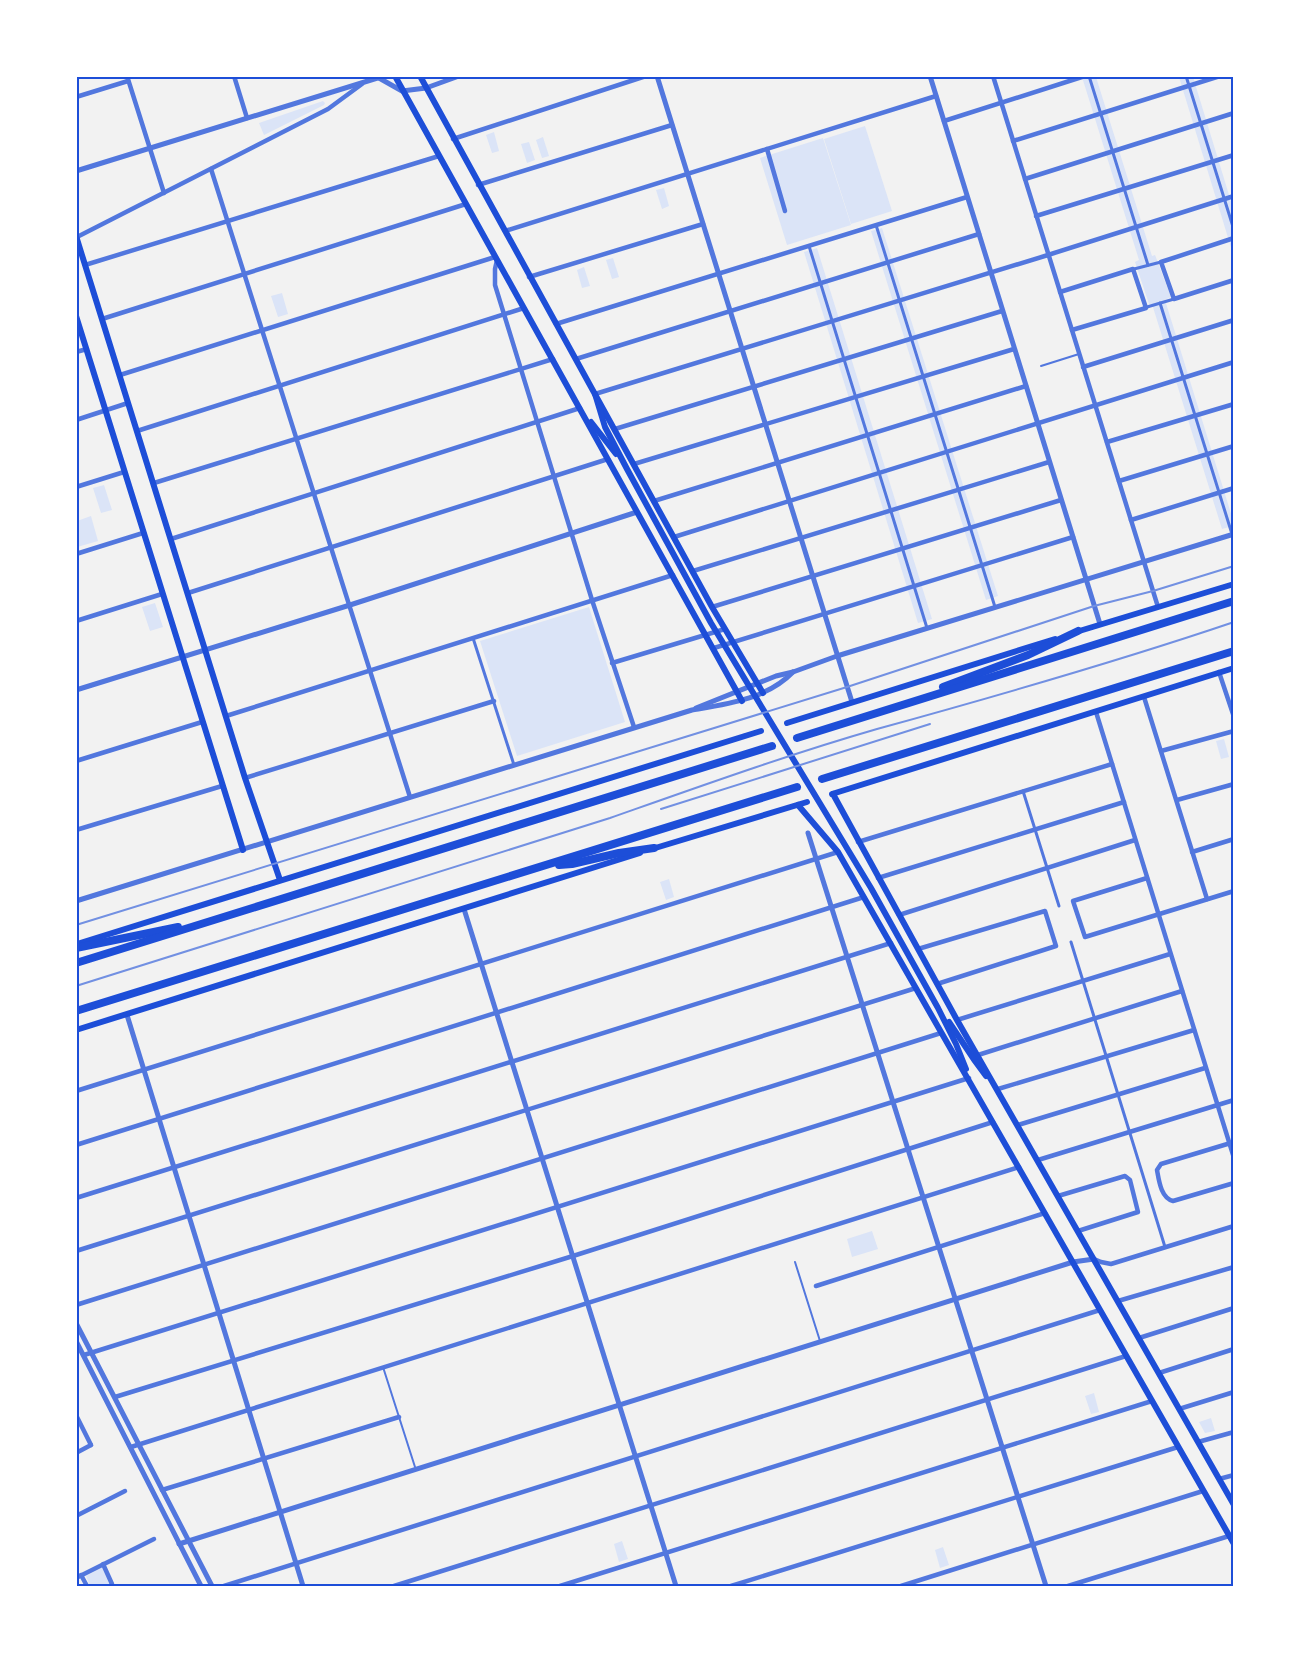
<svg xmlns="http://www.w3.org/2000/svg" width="1310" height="1663" viewBox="0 0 1310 1663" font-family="'Nunito Sans',sans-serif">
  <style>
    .green { fill: #dbe4f7 }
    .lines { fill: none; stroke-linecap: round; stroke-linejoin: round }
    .service { stroke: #5277de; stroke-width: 2 }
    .pedestrian { stroke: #5277de; stroke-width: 3 }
    .minor { stroke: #5277de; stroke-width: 4.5 }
    .tertiary { stroke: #5277de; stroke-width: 5 }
    .secondary { stroke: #1d4ed8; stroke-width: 6 }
    .motorway { stroke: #1d4ed8; stroke-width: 8 }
    .rail { stroke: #7290e2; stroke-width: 2 }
    .neatline { fill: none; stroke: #1d4ed8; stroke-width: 2 }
  </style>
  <rect width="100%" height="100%" fill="#f2f2f2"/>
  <g class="green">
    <path d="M1082 77H1096L1152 256 1155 255 1171 297 1165 300 1233 520V526L1222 529 1152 304H1149L1135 262 1139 260Z"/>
    <path d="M1179 77H1193L1233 208V254Z"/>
    <path d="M323 101 325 103 324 105 264 135 259 123Z"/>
    <path d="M865 126 892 211 851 224 824 139Z"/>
    <path d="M494 132 499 151 492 153 486 135Z"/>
    <path d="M543 137 549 156 542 158 536 140Z"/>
    <path d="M823 138 851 225 787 245 760 158Z"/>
    <path d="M529 142 535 160 527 163 521 144Z"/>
    <path d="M664 188 669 206 662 209 656 190Z"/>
    <path d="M882 228 998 596 986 600 871 231Z"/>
    <path d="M817 248 932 619 918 623 804 252Z"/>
    <path d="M613 258 619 277 612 279 606 260Z"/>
    <path d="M584 267 590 286 582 288 577 270Z"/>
    <path d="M282 293 288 314 278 317 271 296Z"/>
    <path d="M104 485 112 510 101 513 93 488Z"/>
    <path d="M91 516 98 541 77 547V521Z"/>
    <path d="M155 603 163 627 150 631 142 607Z"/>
    <path d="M589 607 625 722 517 756 480 641Z"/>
    <path d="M1224 739 1229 757 1221 759 1216 741Z"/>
    <path d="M669 879 674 897 666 900 660 882Z"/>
    <path d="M872 1231 878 1249 852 1257 847 1239Z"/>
    <path d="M1094 1393 1099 1412 1091 1414 1085 1396Z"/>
    <path d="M1211 1418 1215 1431 1205 1433 1199 1422Z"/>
    <path d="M622 1541 628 1559 619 1562 614 1544Z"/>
    <path d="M943 1547 949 1565 940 1568 935 1550Z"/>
    <path d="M103 1567 110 1584 106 1586H90L86 1576Z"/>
  </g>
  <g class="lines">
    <g class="service">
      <path d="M1041 366 1079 354"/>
      <path d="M795 1262 820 1341"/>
      <path d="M383 1367 415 1467"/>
    </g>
    <g class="pedestrian">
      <path d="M1089 76 1148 265"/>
      <path d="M1186 76 1234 230"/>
      <path d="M876 225 995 607"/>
      <path d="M809 246 927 628"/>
      <path d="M1134 269 1161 262"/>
      <path d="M1160 303 1232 534"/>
      <path d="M1147 307 1174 299"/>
      <path d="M473 638 514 765"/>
      <path d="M1023 791 1059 906"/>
      <path d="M1071 942 1165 1247"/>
    </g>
    <g class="minor">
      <path d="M127 76 164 193"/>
      <path d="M234 76 247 118"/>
      <path d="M993 76 1158 607"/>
      <path d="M76 97 128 81"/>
      <path d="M944 121 1085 76"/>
      <path d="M453 139 646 76"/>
      <path d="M1013 141 1220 76"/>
      <path d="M767 149 785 211"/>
      <path d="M211 169 410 797"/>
      <path d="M1025 179 1234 113"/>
      <path d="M478 185 672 125"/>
      <path d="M1036 216 1234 155"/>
      <path d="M505 231 936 96"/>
      <path d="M77 237 328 109 362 84"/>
      <path d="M1234 238 1161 262 1174 299 1234 280"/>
      <path d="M497 260 495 269V285L592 600 634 727"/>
      <path d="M85 265 439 156"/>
      <path d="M529 277 703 224"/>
      <path d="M1060 292 1133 269 1146 308 1072 330"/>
      <path d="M102 319 466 204"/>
      <path d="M556 324 967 197"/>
      <path d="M76 352 87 349"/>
      <path d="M576 359 979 234"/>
      <path d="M1083 367 1234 320"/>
      <path d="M120 375 495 257"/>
      <path d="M595 394 1048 255 1234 196"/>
      <path d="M76 420 128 403"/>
      <path d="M615 429 1002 311"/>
      <path d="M137 431 524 308"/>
      <path d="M1107 442 1234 404"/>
      <path d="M634 464 1014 349"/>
      <path d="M1119 481 1234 446"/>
      <path d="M154 483 553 359"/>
      <path d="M76 487 124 472"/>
      <path d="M654 501 1026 386"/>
      <path d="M1131 520 1234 488"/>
      <path d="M674 537 1234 362"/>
      <path d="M171 539 580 408"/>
      <path d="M76 554 143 533"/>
      <path d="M693 571 1049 462"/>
      <path d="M188 593 608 459"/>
      <path d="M712 607 1061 500"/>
      <path d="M76 621 162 594"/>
      <path d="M714 648 1073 537"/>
      <path d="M612 663 725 629"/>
      <path d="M1219 672 1234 717"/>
      <path d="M1144 697 1207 899"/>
      <path d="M1096 712 1234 1158"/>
      <path d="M226 716 673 575"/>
      <path d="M1161 751 1234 731"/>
      <path d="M76 761 202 722"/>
      <path d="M245 778 494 701"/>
      <path d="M1177 800 1234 784"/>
      <path d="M76 830 222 786"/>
      <path d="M858 842 1112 764"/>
      <path d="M1192 852 1234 839"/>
      <path d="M878 878 1124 802"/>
      <path d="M1147 878 1073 901 1085 937 1234 891"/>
      <path d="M899 915 1135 840"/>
      <path d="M918 949 1045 911 1056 946 937 984"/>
      <path d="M957 1020 1170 954"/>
      <path d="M978 1055 1182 991"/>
      <path d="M998 1089 1194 1030"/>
      <path d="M76 1091 838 852"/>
      <path d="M1018 1125 1205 1068"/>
      <path d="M1234 1142 1161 1164 1157 1170C1159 1181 1161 1198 1173 1201L1234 1183"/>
      <path d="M76 1145 864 897"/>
      <path d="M1038 1160 1234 1100"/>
      <path d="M1058 1196 1125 1176 1130 1180 1138 1212 1078 1231"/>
      <path d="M76 1198 891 943"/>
      <path d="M76 1251 916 988"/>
      <path d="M1094 1259 1101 1262 1111 1264 1234 1226"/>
      <path d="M816 1286 1045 1213"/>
      <path d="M1118 1301 1234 1267"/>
      <path d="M76 1305 941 1033"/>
      <path d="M1139 1338 1234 1308"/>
      <path d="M84 1355 969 1078"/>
      <path d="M1159 1373 1234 1349"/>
      <path d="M115 1397 573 1256 993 1122"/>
      <path d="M1179 1409 1234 1392"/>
      <path d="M77 1417 91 1445"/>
      <path d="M1198 1442 1234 1432"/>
      <path d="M131 1447 1019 1167"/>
      <path d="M76 1453 91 1445"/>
      <path d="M1219 1479 1234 1475"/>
      <path d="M162 1490 399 1417"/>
      <path d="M76 1516 125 1491"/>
      <path d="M103 1564 112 1584 110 1586"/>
      <path d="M81 1575 87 1586"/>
      <path d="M76 1578 154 1539"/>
      <path d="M224 1586 1100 1310"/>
      <path d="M394 1586 1126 1356"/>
      <path d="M560 1586 1152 1401"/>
      <path d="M731 1586 1178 1447"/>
      <path d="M901 1586 1203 1491"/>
      <path d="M1068 1586 1229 1536"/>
    </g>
    <g class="tertiary">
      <path d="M657 76 852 702"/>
      <path d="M930 76 1100 624"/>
      <path d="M379 78 402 91 426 88 459 76"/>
      <path d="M76 171 384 76"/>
      <path d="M76 690 350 605 637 512"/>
      <path d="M696 708 776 676 793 672 837 656 1234 534"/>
      <path d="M808 833 1046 1586"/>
      <path d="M76 901 692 710C728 704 767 699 793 672"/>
      <path d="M464 909 676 1586"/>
      <path d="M127 1015 303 1586"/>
      <path d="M76 1323 212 1586"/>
      <path d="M76 1341 201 1586"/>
      <path d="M179 1544 1073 1262 1094 1259"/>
    </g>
    <g class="secondary">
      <path d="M395 76 742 701"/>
      <path d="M420 76 712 607 763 693"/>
      <path d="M76 236 245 778 280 880"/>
      <path d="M76 316 243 850"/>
      <path d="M595 394 605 427 627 469 711 623 871 888 938 1008 956 1044 966 1069"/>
      <path d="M591 422 616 454"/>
      <path d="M1076 632 1234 584"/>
      <path d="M787 723 1055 639"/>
      <path d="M832 794 1234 668"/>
      <path d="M833 794 957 1020 1234 1505"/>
      <path d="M798 805 838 852 854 880 1234 1544"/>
      <path d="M652 849 807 802"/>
      <path d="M77 944 761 731"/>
      <path d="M949 1022 975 1061 986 1076"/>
      <path d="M76 1030 640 853"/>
    </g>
    <g class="motorway">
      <path d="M943 687 1028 655 1078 631"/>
      <path d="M797 738 1234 601"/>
      <path d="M822 779 1234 651"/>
      <path d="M559 865 572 864 619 853 654 848"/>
      <path d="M76 948 178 927"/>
      <path d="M76 963 772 746"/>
      <path d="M76 1011 797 787"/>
    </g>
    <g class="rail">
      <path d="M661 809 930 724"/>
      <path d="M76 925 847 687 1094 606 1153 591 1234 566"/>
      <path d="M76 986 610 818C698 787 787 755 877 729 997 696 1116 662 1234 622"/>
    </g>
  </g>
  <rect width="1310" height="1663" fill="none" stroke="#ffffff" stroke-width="156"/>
  <rect x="78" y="78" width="1154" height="1507" class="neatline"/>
</svg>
